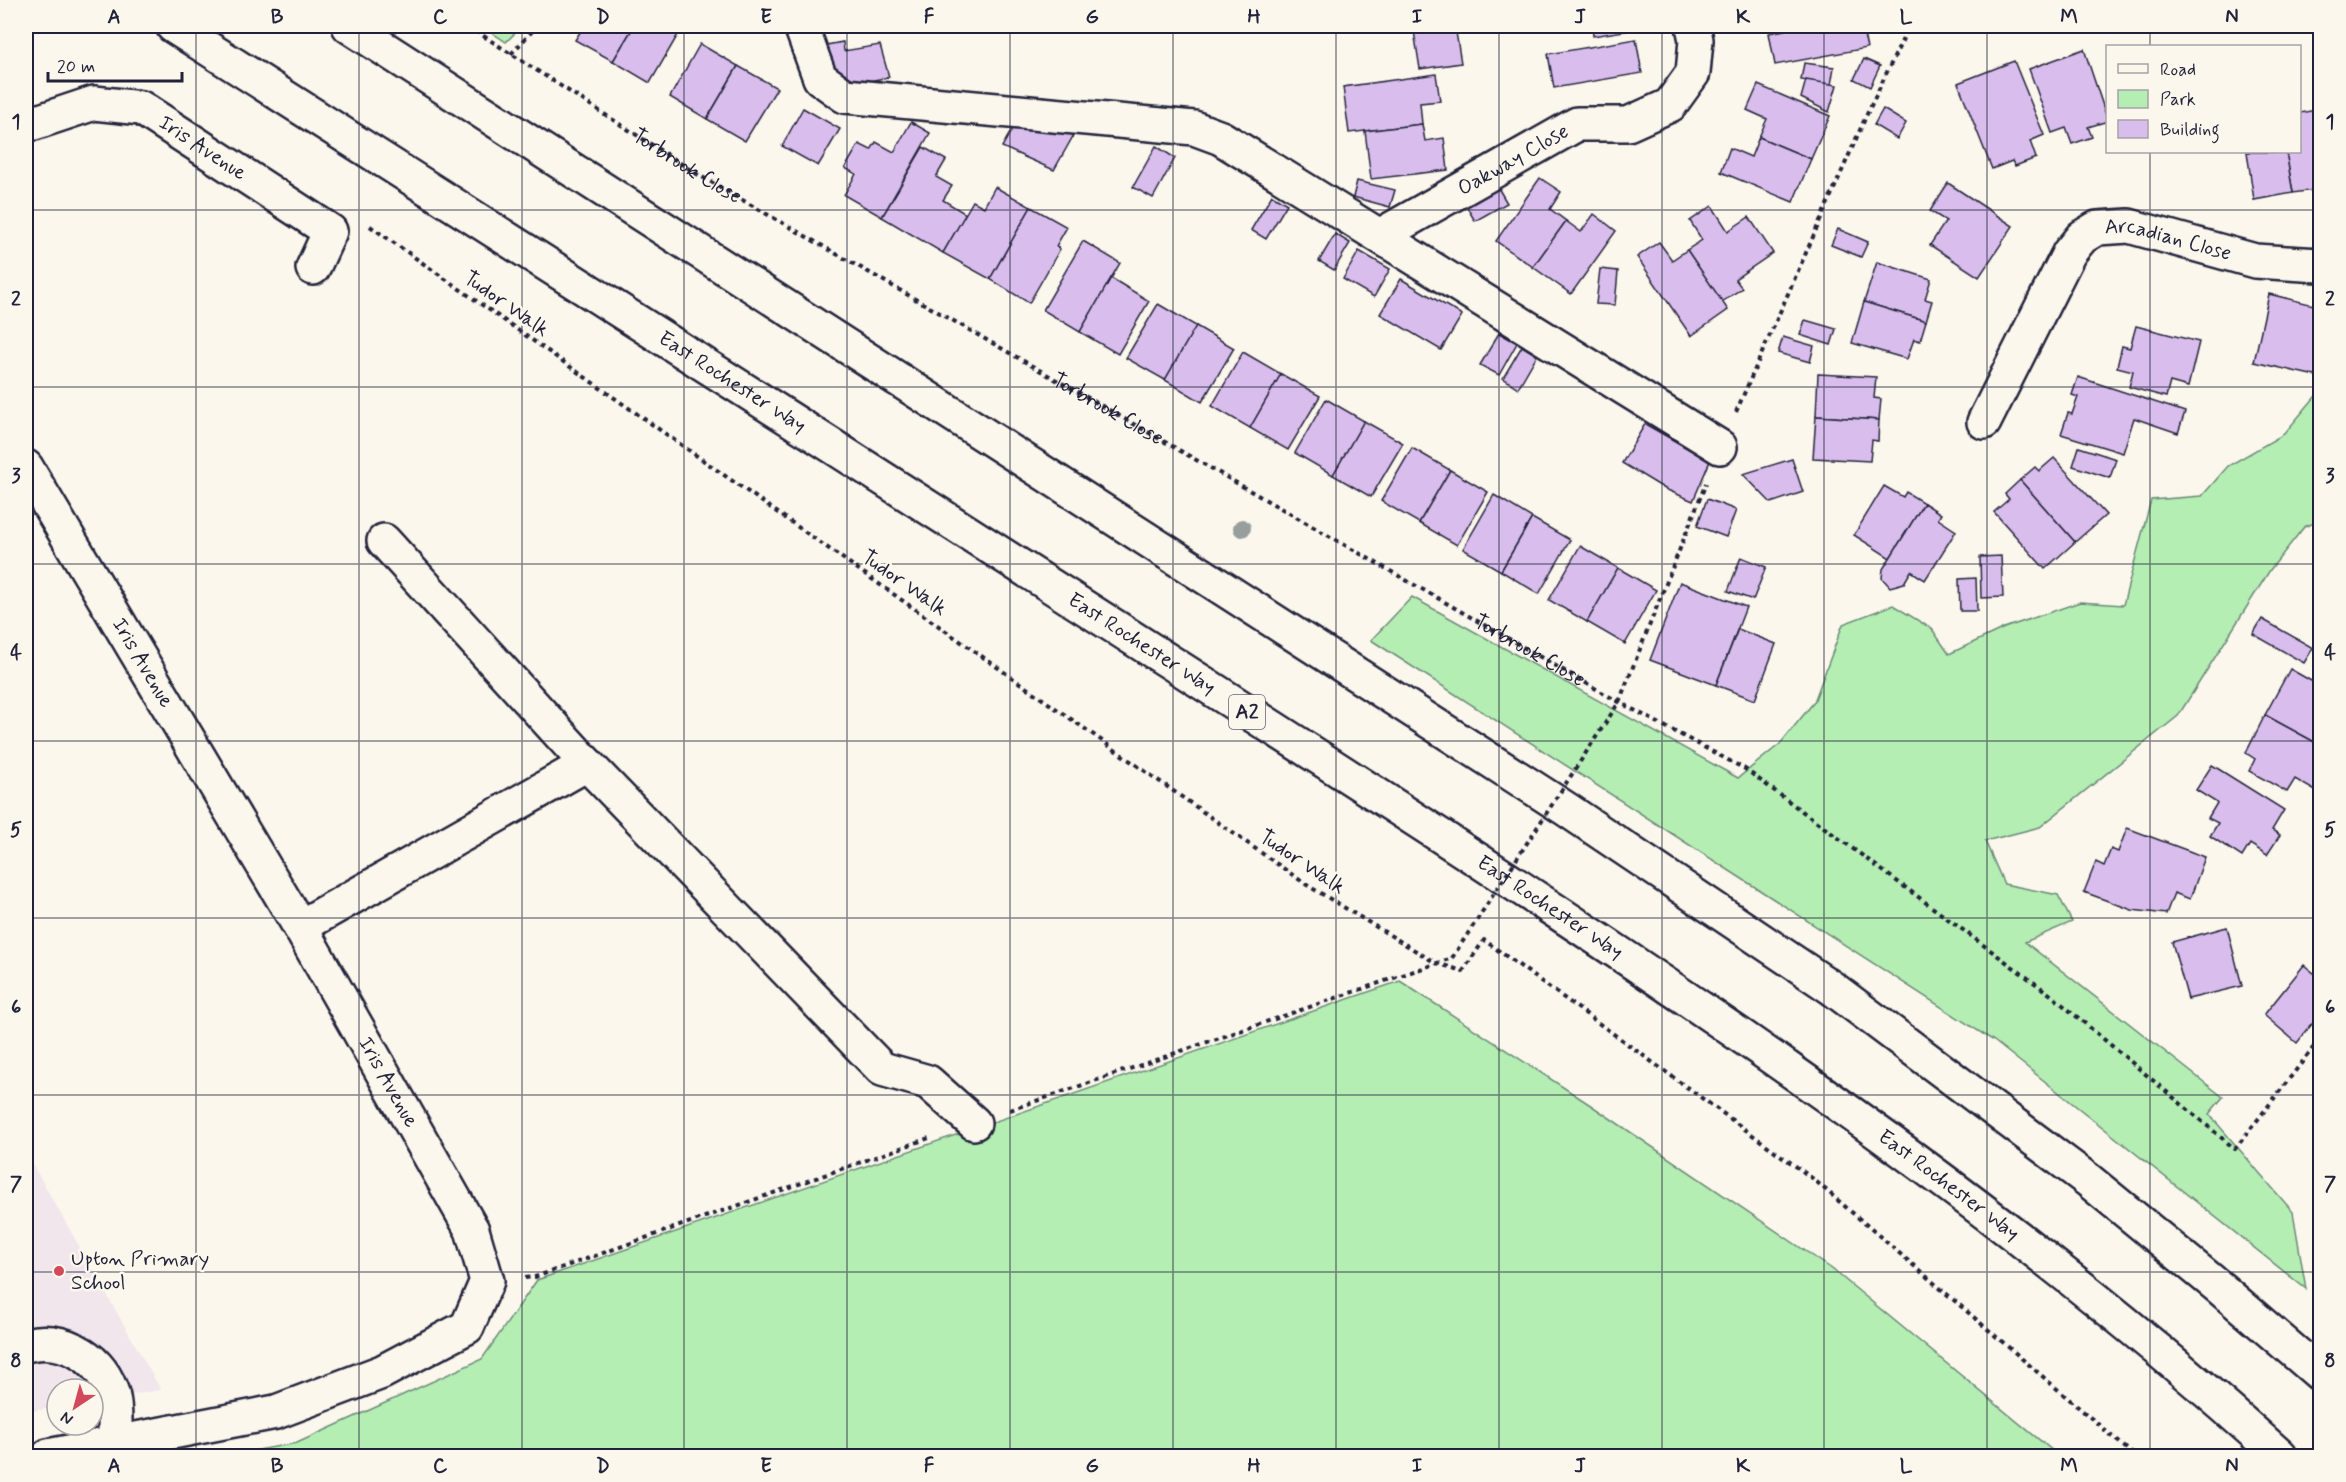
<svg xmlns="http://www.w3.org/2000/svg" width="2346" height="1482" viewBox="0 0 2346 1482" font-family="Mynerve,sans-serif">
  <style>
    .built { fill: #f1e6ec }
    .green { fill: #b4eeb3; stroke: #6b8877; stroke-width: 1.5 }
    .building { fill: #d9beed; stroke: #22223b; stroke-width: 1.5 }
    .lines { fill: none; stroke-linecap: round; stroke-linejoin: round }
    .minor-casing { stroke: #22223b; stroke-width: 38 }
    .highway-casing { stroke: #22223b; stroke-width: 38 }
    .path { stroke: #22223b; stroke-width: 4; stroke-dasharray: 4.5 4.5; stroke-linecap: butt }
    .minor { stroke: #fbf7ec; stroke-width: 33 }
    .highway { stroke: #fbf7ec; stroke-width: 33 }
    .path-bridge { stroke: #22223b; stroke-width: 4; stroke-dasharray: 4.5 4.5; stroke-linecap: butt }
    .tree { fill: #979e9b }
    .grid { fill: none; stroke: #22223b; stroke-width: 1.5; stroke-opacity: 0.55 }
    .poi-dot { fill: #d1495b; stroke: #fbf7ec; stroke-width: 2 }
    .labels { text-anchor: middle; dominant-baseline: central; stroke-width: 5; stroke-linejoin: round; paint-order: stroke }
    .shield { fill: #fbf7ec; stroke: #636270; stroke-width: 1.5 }
    .shield-label { font-size: 20px; font-weight: bold; fill: #22223b }
    .street-label { font-size: 21px; fill: #22223b; stroke: #fbf7ec }
    .poi-label { font-size: 21px; fill: #22223b; stroke: #fbf7ec; text-anchor: start }
    .neatline { fill: none; stroke: #22223b; stroke-width: 2 }
    .grid-label { font-size: 20px; text-anchor: middle; font-weight: bold; fill: #22223b }
  </style>
  <rect width="100%" height="100%" fill="#fbf7ec"/>
  <filter id="ink" filterUnits="userSpaceOnUse"><feTurbulence type="fractalNoise" baseFrequency=".0167" numOctaves="2"/><feDisplacementMap in="SourceGraphic" scale="12" xChannelSelector="R" yChannelSelector="G"/><feConvolveMatrix kernelMatrix="1 2 1 2 8 2 1 2 1" color-interpolation-filters="sRGB"/></filter>
  <g filter="url(#ink)">
    <path class="built" d="M26 1153 161 1390 93 1401V1389H57V1407L26 1412Z"/>
    <g class="green">
      <path d="M482 26H522L506 42Z"/>
      <path d="M2320 391V521L2304 527 2270 570 2178 716 2040 827 1985 841 2004 884 2058 895 2072 922 2025 942 2223 1097 2209 1114 2293 1212 2306 1289 1994 1041 1371 640 1412 597 1738 778 1780 744 1814 702 1843 624 1893 605 1932 629 1949 654 2004 628 2080 602 2123 605 2151 500 2202 496 2228 466 2284 434Z"/>
      <path d="M1400 981 1592 1106 1832 1269 2059 1456H224L297 1443 482 1359 537 1280Z"/>
    </g>
    <g class="building">
      <path d="M584 26H634L613 61 575 40Z"/>
      <path d="M634 26H683L650 83 613 61Z"/>
      <path d="M1445 26H1455L1461 63 1420 69 1414 31Z"/>
      <path d="M1592 26H1648L1649 27 1593 36Z"/>
      <path d="M1784 26H1862L1867 48 1775 65 1769 33 1785 30Z"/>
      <path d="M1636 39 1642 73 1554 88 1548 54Z"/>
      <path d="M843 42 844 51 880 45 889 77 864 82 838 75 821 46Z"/>
      <path d="M700 44 738 66 707 119 670 97Z"/>
      <path d="M2084 49 2108 121 2088 127 2092 137 2072 144 2066 128 2052 133 2029 69Z"/>
      <path d="M1864 59 1880 66 1870 87 1854 79Z"/>
      <path d="M2014 61 2044 135 2030 141 2036 158 2015 166 2012 161 1992 169 1958 83Z"/>
      <path d="M1804 63 1834 67 1831 85 1801 80Z"/>
      <path d="M738 66 777 88 745 141 707 119Z"/>
      <path d="M1436 74 1440 101 1420 103 1422 124 1349 133 1343 87Z"/>
      <path d="M1806 80 1837 85 1829 112 1801 98Z"/>
      <path d="M1758 85 1830 116 1811 159 1759 137 1767 119 1747 110Z"/>
      <path d="M2320 89V189L2293 193 2286 152H2300V113L2316 110 2313 90Z"/>
      <path d="M803 108 840 129 818 166 782 146Z"/>
      <path d="M1883 109 1906 123 1897 139 1874 125Z"/>
      <path d="M911 122 930 133 882 217 844 195 856 174 845 168 859 144 871 150 876 142 894 152Z"/>
      <path d="M1422 124 1425 141 1444 138 1448 170 1371 179 1365 131Z"/>
      <path d="M1014 126 1076 131 1054 170 1002 147Z"/>
      <path d="M1759 137 1811 159 1793 202 1721 172 1730 148 1751 157Z"/>
      <path d="M1156 146 1175 158 1153 198 1133 187Z"/>
      <path d="M923 147 946 160 936 177 952 186 943 200 966 214 943 253 882 217Z"/>
      <path d="M2247 152H2286L2293 193 2254 200Z"/>
      <path d="M1540 178 1561 192 1550 209 1566 221 1533 267 1496 241Z"/>
      <path d="M1357 181 1395 190 1390 207 1353 197Z"/>
      <path d="M1948 183 2013 226 1979 277 1930 245 1946 221 1930 211Z"/>
      <path d="M1497 186 1507 203 1475 221 1465 204Z"/>
      <path d="M995 187 1031 207 990 279 943 253 973 201 984 207Z"/>
      <path d="M1272 195 1287 204 1266 239 1251 230Z"/>
      <path d="M1712 206 1728 231 1749 217 1773 253 1735 279 1742 288 1722 302 1687 250 1702 240 1690 221Z"/>
      <path d="M1031 207 1067 227 1056 246 1060 249 1029 303 990 279Z"/>
      <path d="M1594 214 1616 231 1571 294 1533 267 1566 221 1581 232Z"/>
      <path d="M1838 229 1868 242 1861 257 1831 245Z"/>
      <path d="M1335 234 1350 243 1334 270 1319 261Z"/>
      <path d="M1083 241 1120 263 1080 332 1043 310Z"/>
      <path d="M1659 242 1672 260 1687 250 1728 310 1691 336 1637 257Z"/>
      <path d="M1359 251 1390 269 1374 297 1343 279Z"/>
      <path d="M1877 262 1931 279 1925 299 1932 301 1926 321 1864 302Z"/>
      <path d="M1600 269 1618 271 1615 305 1596 304Z"/>
      <path d="M1111 278 1149 301 1118 354 1080 332Z"/>
      <path d="M1401 279 1462 315 1441 350 1380 314Z"/>
      <path d="M2269 294 2318 306 2313 328 2320 330V377L2254 362Z"/>
      <path d="M1864 302 1926 321 1920 341 1914 339 1907 359 1852 343Z"/>
      <path d="M1158 304 1196 326 1165 380 1126 358Z"/>
      <path d="M1805 320 1836 329 1831 345 1800 335Z"/>
      <path d="M1196 326 1234 348 1202 402 1165 380Z"/>
      <path d="M2136 326 2199 342 2188 387 2170 382 2166 397 2129 387 2133 371 2117 367 2122 346 2130 348Z"/>
      <path d="M1499 333 1517 343 1499 375 1480 365Z"/>
      <path d="M1783 337 1814 346 1810 362 1778 353Z"/>
      <path d="M1522 346 1537 355 1518 388 1503 378Z"/>
      <path d="M1243 352 1281 374 1250 428 1212 406Z"/>
      <path d="M1281 374 1320 396 1288 450 1250 428Z"/>
      <path d="M1818 374 1876 377 1874 398 1881 399 1879 420 1816 416Z"/>
      <path d="M2078 377 2185 412 2178 433 2134 418 2123 453 2061 434 2068 413 2072 414 2078 397 2072 395Z"/>
      <path d="M1326 399 1364 421 1333 475 1295 453Z"/>
      <path d="M1816 416 1879 420 1878 441 1872 440 1870 461 1813 458Z"/>
      <path d="M1364 421 1403 443 1371 497 1333 475Z"/>
      <path d="M1645 424 1710 461 1693 501 1665 489 1622 463Z"/>
      <path d="M2079 447 2116 459 2110 478 2073 466Z"/>
      <path d="M1412 448 1450 470 1419 523 1381 501Z"/>
      <path d="M2054 458 2106 515 2075 542 2020 480 2035 467 2039 471Z"/>
      <path d="M1792 459 1803 492 1771 503 1743 474Z"/>
      <path d="M1450 470 1488 492 1457 545 1419 523Z"/>
      <path d="M2020 480 2075 542 2045 569 1994 512 2009 499 2005 494Z"/>
      <path d="M1884 486 1903 497 1906 492 1924 503 1890 558 1854 535Z"/>
      <path d="M1494 495 1532 518 1501 571 1463 549Z"/>
      <path d="M1707 499 1736 510 1726 537 1697 526Z"/>
      <path d="M1924 503 1941 514 1938 519 1956 531 1925 580 1911 571 1904 583 1890 587 1882 578 1883 569Z"/>
      <path d="M1532 518 1570 540 1539 594 1501 571Z"/>
      <path d="M1580 546 1618 568 1587 622 1549 600Z"/>
      <path d="M2001 556 2003 597 1981 598 1980 557Z"/>
      <path d="M1741 557 1766 567 1753 600 1728 591Z"/>
      <path d="M1618 568 1656 590 1625 644 1587 622Z"/>
      <path d="M1976 578 1977 611H1960L1959 579Z"/>
      <path d="M1680 582 1746 607 1716 685 1650 660Z"/>
      <path d="M2262 619 2313 648 2304 663 2253 634Z"/>
      <path d="M1738 629 1776 644 1755 700 1716 685Z"/>
      <path d="M2290 669 2320 686V745L2265 715Z"/>
      <path d="M2265 715 2320 745V785L2317 792 2295 779 2287 792 2249 771 2255 759 2246 753Z"/>
      <path d="M2212 765 2284 810 2272 830 2280 835 2267 855 2250 844 2242 857 2210 836 2218 823 2208 818 2217 803 2196 790Z"/>
      <path d="M2127 828 2205 857 2190 899 2174 893 2166 914 2132 910 2084 892 2096 862 2104 866 2111 849 2118 852Z"/>
      <path d="M2227 927 2242 986 2188 999 2172 942Z"/>
      <path d="M2304 965 2320 978 2317 982 2320 986V1014L2297 1043 2264 1015Z"/>
    </g>
    <g class="lines">
      <g class="minor-casing">
        <g id="minor">
          <path d="M801 26 820 78 845 96 1194 128 1221 138 1720 447"/>
          <path id="s2" d="M26 122 34 123 94 103 141 108 330 231 313 268"/>
          <path id="s3" d="M1381 235 1577 124H1628L1670 105 1693 73 1696 40 1693 26"/>
          <path id="s4" d="M1984 422 2069 253 2082 237 2097 228 2129 226 2255 261 2320 265"/>
          <path id="s5" d="M26 467 300 927 472 1230 487 1281 467 1327 382 1372 276 1412 48 1456"/>
          <path d="M384 541 587 764 882 1069 928 1082 974 1123"/>
          <path d="M300 927 587 764"/>
          <path d="M26 1345C60 1336 97 1354 110 1388 117 1403 114 1427 116 1444"/>
        </g>
      </g>
      <g class="highway-casing">
        <g id="highway">
          <path id="s6" d="M173 26C534 255 893 485 1253 715 1608 943 1967 1172 2280 1456"/>
          <path d="M349 26 1566 809 1832 988 2088 1180 2220 1288 2320 1374"/>
        </g>
      </g>
      <g class="path">
        <path id="s1" d="M468 26 697 174 1619 702 1745 769 2051 995 2235 1149 2320 1039"/>
        <path d="M511 54 537 26"/>
        <path d="M370 226 1307 885 1436 963 1463 971 1484 940 1812 1178 2135 1456"/>
        <path d="M1736 412 1867 114 1909 26"/>
        <path d="M1619 702 1706 483"/>
        <path d="M1010 1110 1452 958"/>
        <path d="M525 1278 535 1277 932 1137"/>
      </g>
      <use href="#minor" class="minor"/>
      <use href="#highway" class="highway"/>
      <path class="path-bridge" d="M1452 958 1619 702"/>
    </g>
    <circle class="tree" cx="1242" cy="528" r="9"/>
  </g>
  <path class="grid" d="M196 26V1456M359 26V1456M522 26V1456M684 26V1456M847 26V1456M1010 26V1456M1173 26V1456M1336 26V1456M1499 26V1456M1662 26V1456M1824 26V1456M1987 26V1456M2150 26V46M2150 152V1456M26 210H2320M26 387H2320M26 564H2320M26 741H2320M26 918H2320M26 1095H2320M26 1272H2320"/>
  <circle class="poi-dot" cx="59" cy="1271" r="6"/>
  <g class="labels">
    <rect class="shield" x="1229" y="695" width="36" height="34" rx="4.5"/>
    <g class="shield-label">
      <text x="1247" y="712">A2</text>
    </g>
    <g class="street-label">
      <text stroke="none"><textPath href="#s2" startOffset="192">Iris Avenue</textPath></text>
      <text stroke="none"><textPath href="#s3" startOffset="152">Oakway Close</textPath></text>
      <text stroke="none"><textPath href="#s1" startOffset="260">Torbrook Close</textPath></text>
      <text stroke="none"><textPath href="#s4" startOffset="300">Arcadian Close</textPath></text>
      <text transform="translate(506 304) rotate(35)">Tudor Walk</text>
      <text stroke="none"><textPath href="#s6" startOffset="663">East Rochester Way</textPath></text>
      <text stroke="none"><textPath href="#s1" startOffset="746">Torbrook Close</textPath></text>
      <text transform="translate(904 583) rotate(35)">Tudor Walk</text>
      <text stroke="none"><textPath href="#s6" startOffset="1149">East Rochester Way</textPath></text>
      <text stroke="none"><textPath href="#s1" startOffset="1232">Torbrook Close</textPath></text>
      <text stroke="none"><textPath href="#s5" startOffset="228">Iris Avenue</textPath></text>
      <text transform="translate(1302 862) rotate(34)">Tudor Walk</text>
      <text stroke="none"><textPath href="#s6" startOffset="1635">East Rochester Way</textPath></text>
      <text stroke="none"><textPath href="#s5" startOffset="714">Iris Avenue</textPath></text>
      <text stroke="none"><textPath href="#s6" startOffset="2121">East Rochester Way</textPath></text>
    </g>
    <g class="poi-label">
      <text x="71" y="1259">Upton Primary<tspan x="71" dy="24">School</tspan></text>
    </g>
  </g>
  <rect width="2346" height="1482" fill="none" stroke="#fbf7ec" stroke-width="66"/>
  <rect x="2106" y="45" width="195" height="108" fill="#fbf7ec" stroke="#a4a2a5" stroke-width="1.5"/>
  <rect x="2118" y="64" width="30" height="9" fill="#fbf7ec" stroke="#a4a2a5" stroke-width="1.5"/>
  <text x="2160" y="75" font-size="18" fill="#22223b">Road</text>
  <rect x="2118" y="90" width="30" height="18" fill="#b4eeb3" stroke="#a4a2a5" stroke-width="1.5"/>
  <text x="2160" y="105" font-size="18" fill="#22223b">Park</text>
  <rect x="2118" y="120" width="30" height="18" fill="#d9beed" stroke="#a4a2a5" stroke-width="1.5"/>
  <text x="2160" y="135" font-size="18" fill="#22223b">Building</text>
  <g transform="translate(75 1407) rotate(216)"><circle r="28" fill="#fbf7ec" stroke="#a4a2a5" stroke-width="1.5"/>
  <path d="M0-4.5L10 22L0 15L-10 22Z" fill="#d1495b"/>
  <text y="-9" font-size="16" font-weight="bold" text-anchor="middle" fill="#22223b">N</text>
  </g>
  <path d="M48 72v9h134v-9" fill="none" stroke="#22223b" stroke-width="3"/>
  <text x="57" y="72" font-size="18" fill="#22223b" stroke="#fbf7ec" stroke-width="4.5" paint-order="stroke">20 m</text>
  <rect x="33" y="33" width="2280" height="1416" class="neatline"/>
  <g class="grid-label">
    <text x="114" y="23">A</text>
    <text x="277" y="23">B</text>
    <text x="440" y="23">C</text>
    <text x="603" y="23">D</text>
    <text x="766" y="23">E</text>
    <text x="929" y="23">F</text>
    <text x="1092" y="23">G</text>
    <text x="1254" y="23">H</text>
    <text x="1417" y="23">I</text>
    <text x="1580" y="23">J</text>
    <text x="1743" y="23">K</text>
    <text x="1906" y="23">L</text>
    <text x="2069" y="23">M</text>
    <text x="2232" y="23">N</text>
    <text x="16" y="128">1</text>
    <text x="2330" y="128">1</text>
    <text x="16" y="305">2</text>
    <text x="2330" y="305">2</text>
    <text x="16" y="482">3</text>
    <text x="2330" y="482">3</text>
    <text x="16" y="659">4</text>
    <text x="2330" y="659">4</text>
    <text x="16" y="836">5</text>
    <text x="2330" y="836">5</text>
    <text x="16" y="1013">6</text>
    <text x="2330" y="1013">6</text>
    <text x="16" y="1190">7</text>
    <text x="2330" y="1190">7</text>
    <text x="16" y="1367">8</text>
    <text x="2330" y="1367">8</text>
    <text x="114" y="1472">A</text>
    <text x="277" y="1472">B</text>
    <text x="440" y="1472">C</text>
    <text x="603" y="1472">D</text>
    <text x="766" y="1472">E</text>
    <text x="929" y="1472">F</text>
    <text x="1092" y="1472">G</text>
    <text x="1254" y="1472">H</text>
    <text x="1417" y="1472">I</text>
    <text x="1580" y="1472">J</text>
    <text x="1743" y="1472">K</text>
    <text x="1906" y="1472">L</text>
    <text x="2069" y="1472">M</text>
    <text x="2232" y="1472">N</text>
  </g>
</svg>
